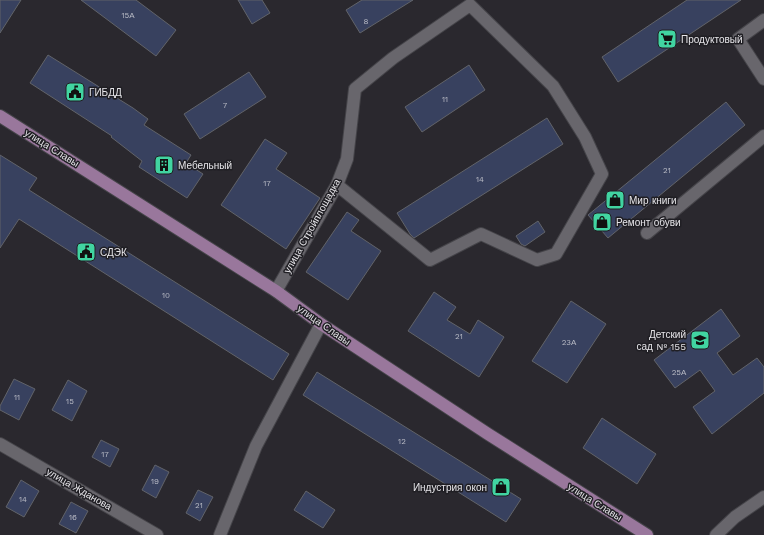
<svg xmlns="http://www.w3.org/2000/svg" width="764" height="535" viewBox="0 0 764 535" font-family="'Work Sans',sans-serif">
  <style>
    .building { fill: #38415f; stroke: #616369 }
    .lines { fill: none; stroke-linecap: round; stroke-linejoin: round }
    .minor-casing { stroke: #454449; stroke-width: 14 }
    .major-casing { stroke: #454449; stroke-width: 14 }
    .minor { stroke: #68666c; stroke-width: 12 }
    .major { stroke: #99779c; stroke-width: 12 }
    .labels { text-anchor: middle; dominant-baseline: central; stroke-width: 3; stroke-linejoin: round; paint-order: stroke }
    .number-label { font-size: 8px; fill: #babcc6 }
    .poi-label { font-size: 10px; fill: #e6e5e9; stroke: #201f24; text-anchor: start }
    .street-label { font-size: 10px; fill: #e6e5e9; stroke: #201f24 }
  </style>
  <rect width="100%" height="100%" fill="#2a282e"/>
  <g class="building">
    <path d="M0 0H21L0 33Z"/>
    <path d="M81 0H136L176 30 156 56Z"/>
    <path d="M238 0H262L270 13 252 24Z"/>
    <path d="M362 0H413L360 33 346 10Z"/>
    <path d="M687 0H741L618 82 602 57Z"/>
    <path d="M48 55 133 108 148 119 144 125 191 155 186 163 203 174 187 198 139 167 142 161 111 137 112 136 30 83Z"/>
    <path d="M469 65 485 90 422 132 405 107Z"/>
    <path d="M249 72 266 97 200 139 184 114Z"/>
    <path d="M726 102 745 125 608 238 588 215Z"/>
    <path d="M547 118 563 144 414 238 410 234 397 213Z"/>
    <path d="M265 139 287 153 276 169 320 198 286 249 221 205Z"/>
    <path d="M0 155 37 178 29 190 289 354 273 380 19 219 0 248Z"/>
    <path d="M347 212 359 220 351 231 381 251 348 300 306 272Z"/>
    <path d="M538 221 545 232 525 246 521 244 516 236Z"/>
    <path d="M434 292 456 307 447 320 470 334 478 320 504 337 479 377 408 331Z"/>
    <path d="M571 301 606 324 567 383 532 361Z"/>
    <path d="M721 309 740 336 717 353 733 375 757 358 764 367V393L712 434 693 407 715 391 700 370 675 388 654 360Z"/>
    <path d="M317 372 521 499 506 522 303 395Z"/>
    <path d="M14 379 35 389 19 420 0 410V406Z"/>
    <path d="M68 380 87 391 72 421 52 410Z"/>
    <path d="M602 418 656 454 637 484 583 448Z"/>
    <path d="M101 440 119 449 110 467 92 457Z"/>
    <path d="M155 465 169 472 156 498 142 490Z"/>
    <path d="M21 480 39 491 24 517 6 507Z"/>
    <path d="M198 490 213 497 200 521 186 513Z"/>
    <path d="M306 491 335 510 323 528 294 510Z"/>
    <path d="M71 502 88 511 76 533 59 524Z"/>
  </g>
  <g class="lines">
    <g class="minor-casing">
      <g id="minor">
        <path d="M764 20 738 39 764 79"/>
        <path d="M647 233 764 136"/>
        <path d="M276 291 337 185 347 159 355 89 393 58 470 5 553 86 585 137 602 174 556 254 537 260 481 234 430 260 337 185"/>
        <path d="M0 444 157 535"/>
        <path d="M220 535 256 446 321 324"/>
        <path d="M716 535 735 517 764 497"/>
      </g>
    </g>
    <g class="major-casing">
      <path id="major" d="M0 116 276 291 321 324 488 434 647 535"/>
    </g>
    <use href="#minor" class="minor"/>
    <use href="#major" class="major"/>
  </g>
  <defs>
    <g id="supermarket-square" transform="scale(1)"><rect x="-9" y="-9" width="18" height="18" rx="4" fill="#41d4a1" stroke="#201f24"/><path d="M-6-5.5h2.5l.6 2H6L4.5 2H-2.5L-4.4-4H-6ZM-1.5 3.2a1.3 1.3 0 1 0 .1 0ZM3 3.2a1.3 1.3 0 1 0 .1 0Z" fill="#111"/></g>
    <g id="civic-square" transform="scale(1)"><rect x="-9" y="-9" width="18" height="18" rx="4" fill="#41d4a1" stroke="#201f24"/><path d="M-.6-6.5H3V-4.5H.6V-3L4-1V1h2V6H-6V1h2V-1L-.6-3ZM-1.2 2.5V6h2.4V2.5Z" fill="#111"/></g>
    <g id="building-square" transform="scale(1)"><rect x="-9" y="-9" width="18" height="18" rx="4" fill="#41d4a1" stroke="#201f24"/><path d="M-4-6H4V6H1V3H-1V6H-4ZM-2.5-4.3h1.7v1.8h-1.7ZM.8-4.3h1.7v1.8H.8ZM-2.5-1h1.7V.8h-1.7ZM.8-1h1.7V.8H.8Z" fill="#111"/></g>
    <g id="shop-square" transform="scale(1)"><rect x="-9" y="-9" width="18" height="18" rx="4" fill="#41d4a1" stroke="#201f24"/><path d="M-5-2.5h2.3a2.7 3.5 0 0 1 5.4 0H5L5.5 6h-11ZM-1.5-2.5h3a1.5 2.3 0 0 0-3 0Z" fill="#111"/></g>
    <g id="school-square" transform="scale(1)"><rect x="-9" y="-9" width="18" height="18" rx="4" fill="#41d4a1" stroke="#201f24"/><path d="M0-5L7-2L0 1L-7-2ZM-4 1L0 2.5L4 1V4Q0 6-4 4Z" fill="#111"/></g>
  </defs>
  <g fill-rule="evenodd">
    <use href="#supermarket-square" x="667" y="39"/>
    <use href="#civic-square" x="75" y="92"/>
    <use href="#building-square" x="164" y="165"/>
    <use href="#shop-square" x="615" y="200"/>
    <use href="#shop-square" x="602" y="222"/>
    <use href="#civic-square" x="86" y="252"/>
    <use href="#school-square" x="700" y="340"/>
    <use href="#shop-square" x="501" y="487"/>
  </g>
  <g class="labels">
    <g class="number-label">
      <text x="128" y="15">15А</text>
      <text x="366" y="21">8</text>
      <text x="445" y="99">11</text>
      <text x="225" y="105">7</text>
      <text x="667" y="170">21</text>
      <text x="480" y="179">14</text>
      <text x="267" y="183">17</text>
      <text x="166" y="295">10</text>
      <text x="459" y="336">21</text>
      <text x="569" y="342">23А</text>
      <text x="679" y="372">25А</text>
      <text x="17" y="397">11</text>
      <text x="70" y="401">15</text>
      <text x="402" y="441">12</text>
      <text x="105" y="454">17</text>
      <text x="155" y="481">19</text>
      <text x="23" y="499">14</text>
      <text x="199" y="505">21</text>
      <text x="73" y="517">16</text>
    </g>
    <g class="poi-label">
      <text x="681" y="39">Продуктовый</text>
      <text x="89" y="92">ГИБДД</text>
      <text x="178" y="165">Мебельный</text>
      <text x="629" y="200">Мир книги</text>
      <text x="616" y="222">Ремонт обуви</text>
      <text x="100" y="252">СДЭК</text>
      <text x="686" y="334" text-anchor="end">Детский<tspan x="686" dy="12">сад № 155</tspan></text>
      <text x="487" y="487" text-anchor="end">Индустрия окон</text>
    </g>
    <g class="street-label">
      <text transform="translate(52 148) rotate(32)">улица Славы</text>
      <text transform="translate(312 226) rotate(-61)">улица Стройплощадка</text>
      <text transform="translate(324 325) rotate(35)">улица Славы</text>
      <text transform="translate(79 489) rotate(30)">улица Жданова</text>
      <text transform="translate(595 502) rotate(32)">улица Славы</text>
    </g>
  </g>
</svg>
